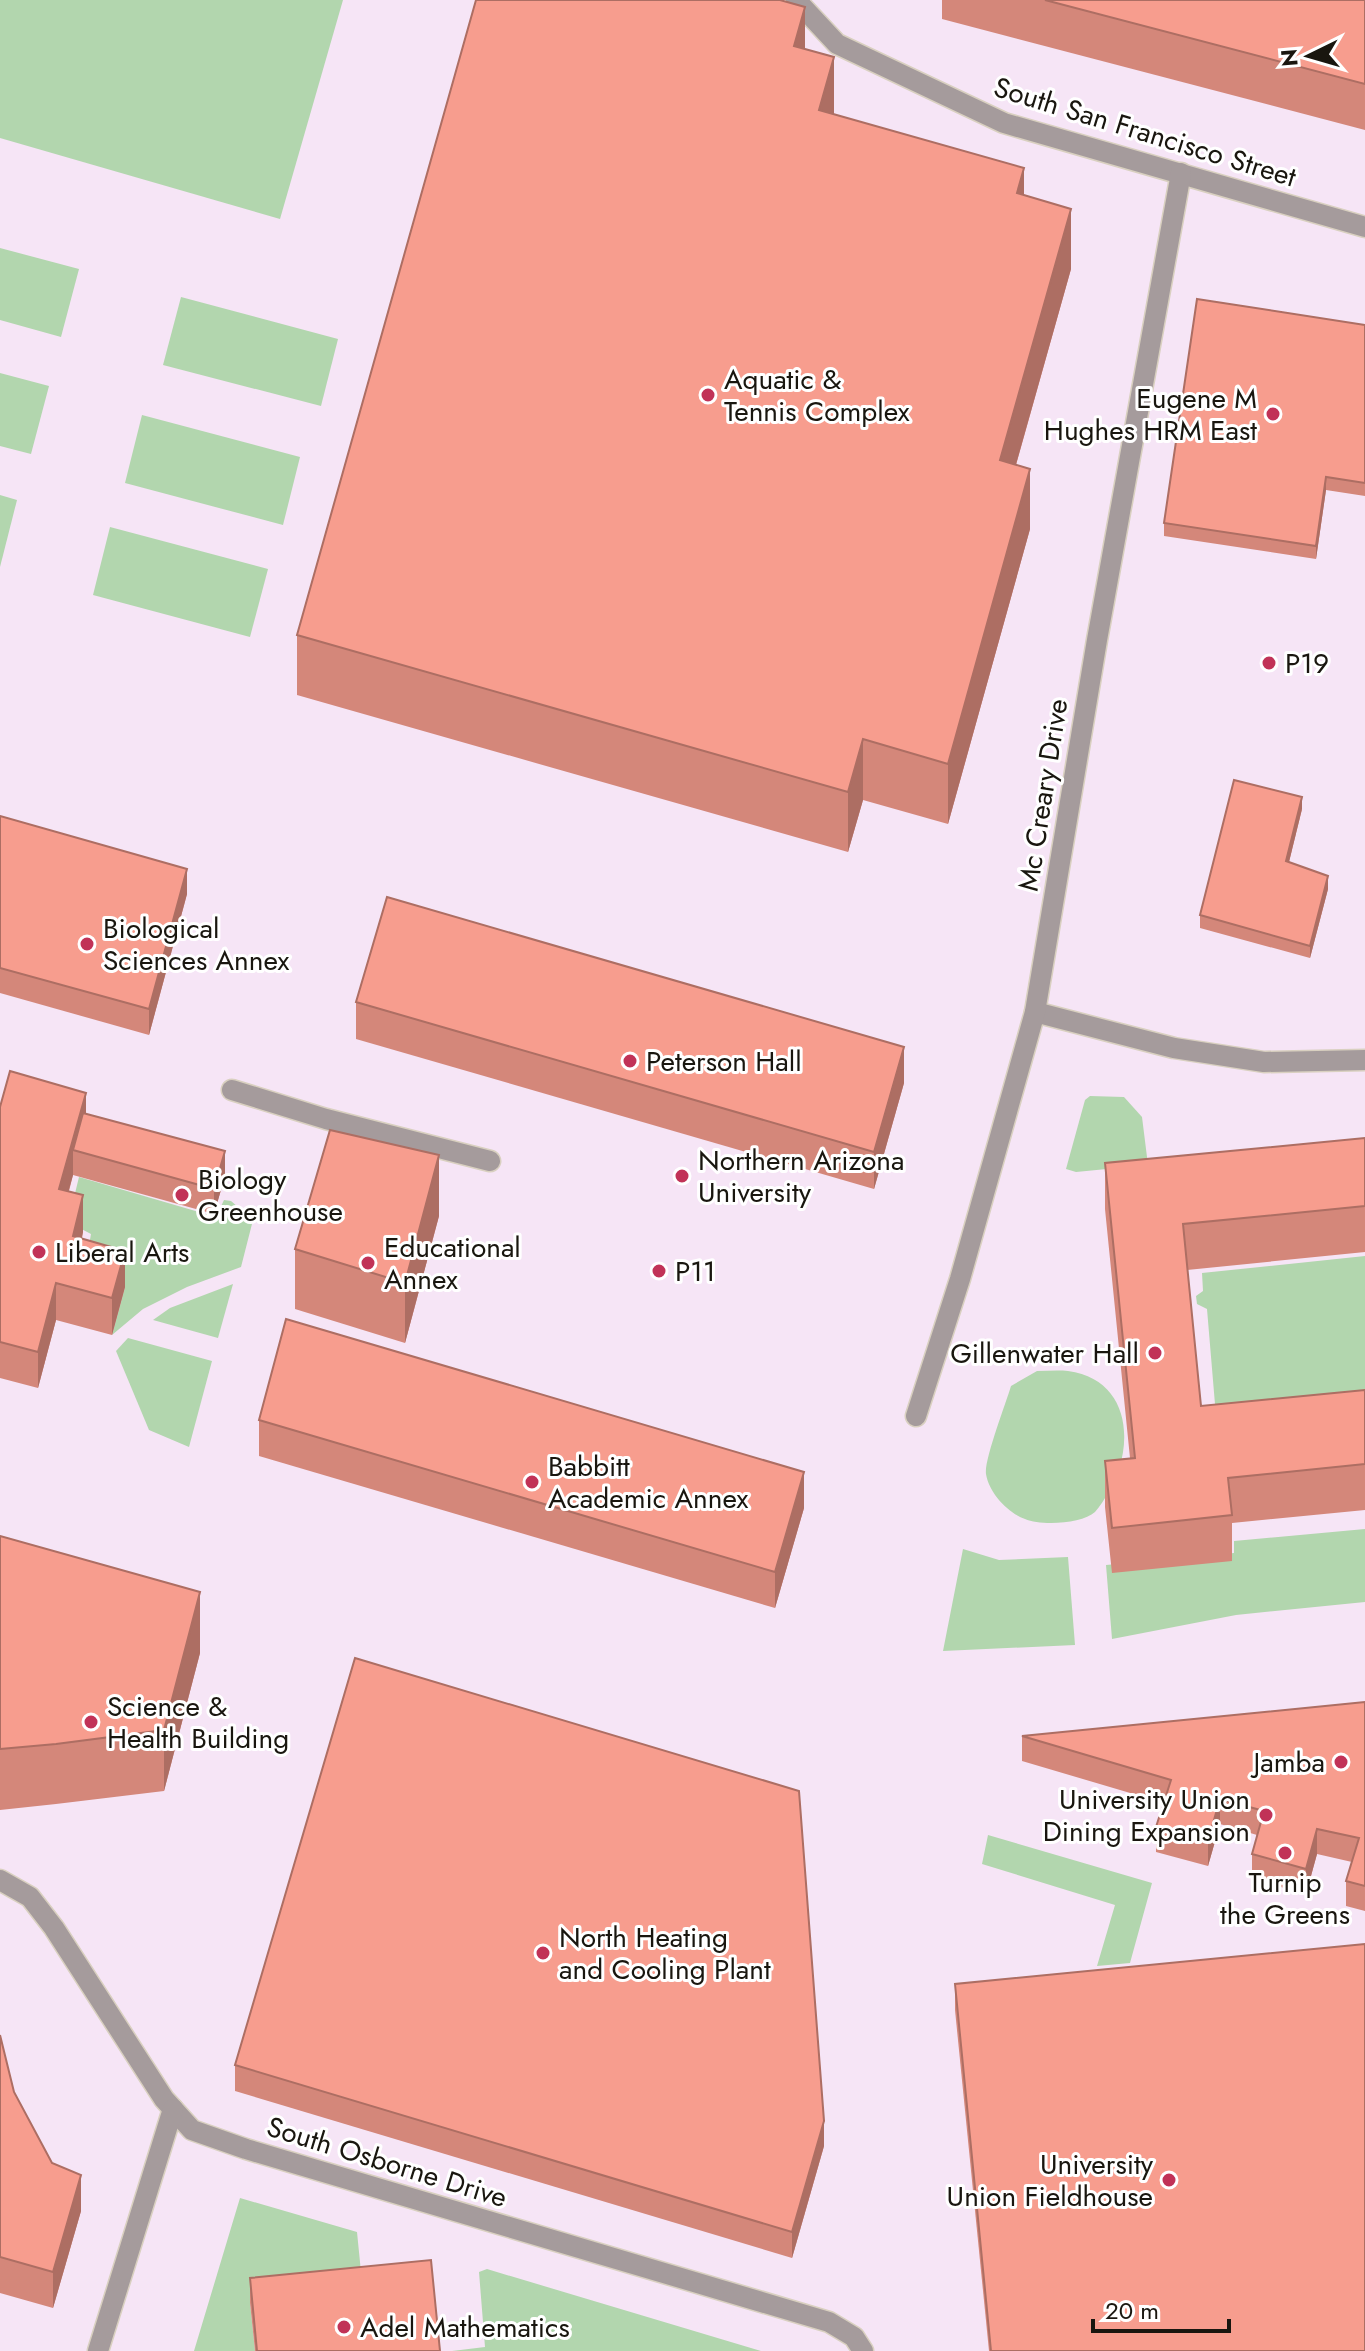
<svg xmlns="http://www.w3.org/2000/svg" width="1365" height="2351" viewBox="0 0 1365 2351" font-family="Jost,sans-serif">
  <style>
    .education { fill: #f6e5f6 }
    .green { fill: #b2d6ae }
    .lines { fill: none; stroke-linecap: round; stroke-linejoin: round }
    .minor-casing { stroke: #d9d0c0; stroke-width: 23 }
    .minor { stroke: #a59b9c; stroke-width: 20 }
    .wall { fill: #d4877a }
    .shaded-wall { fill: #ad6e63 }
    .building { fill: #f79d8e; stroke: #ad6e63; stroke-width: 2 }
    .poi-dot { fill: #c13257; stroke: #fff; stroke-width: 3 }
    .labels { text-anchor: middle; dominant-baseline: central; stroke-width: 6; stroke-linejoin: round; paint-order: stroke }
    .street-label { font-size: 28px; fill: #19160f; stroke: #fff }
    .poi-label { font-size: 28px; fill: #19160f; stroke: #fff; text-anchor: start }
  </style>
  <rect width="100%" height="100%" fill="#fdf4e2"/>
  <rect class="education" x="0" y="0" width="1365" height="2351"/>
  <g class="green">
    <path d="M0 0H343L280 219 0 138Z"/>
    <path d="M0 248 79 269 61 337 0 320Z"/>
    <path d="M181 297 338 339 321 406 163 365Z"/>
    <path d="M0 373 49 386 31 454 0 446Z"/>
    <path d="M142 415 300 457 283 525 125 483Z"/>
    <path d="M0 495 17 500 0 567Z"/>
    <path d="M110 527 268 569 250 637 93 595Z"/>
    <path d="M1090 1096 1124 1097 1142 1117 1148 1165 1076 1172 1066 1169 1085 1100Z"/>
    <path d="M79 1177 216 1217 224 1200 231 1201 253 1220 241 1267 187 1287 143 1309 112 1335 125 1287 84 1274 91 1234 68 1222Z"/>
    <path d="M1365 1256V1426L1218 1440 1207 1309 1197 1304 1196 1296 1203 1291 1202 1273Z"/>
    <path d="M233 1284 218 1338 153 1320 170 1308Z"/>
    <path d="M128 1338 212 1361 189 1447 149 1430 116 1351Z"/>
    <path d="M1037 1371C1047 1371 1058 1370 1068 1371 1120 1378 1133 1425 1119 1469 1114 1482 1105 1501 1095 1512 1082 1524 1041 1526 1025 1519 1008 1513 989 1493 986 1474 984 1460 1006 1403 1011 1386Z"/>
    <path d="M1365 1529V1602L1236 1615 1112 1639 1106 1565 1234 1553V1541Z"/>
    <path d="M963 1549 999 1560 1068 1557 1075 1645 943 1651Z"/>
    <path d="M988 1835 1152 1883 1130 1963 1097 1966 1115 1905 982 1864Z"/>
    <path d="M240 2198 357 2232 363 2292 250 2303 255 2351H194Z"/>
    <path d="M487 2269 761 2351H452L485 2347 479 2272Z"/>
  </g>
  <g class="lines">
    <g class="minor-casing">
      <g id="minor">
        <path d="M796 0 837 44 1004 123 1365 227"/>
        <path d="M1035 1012 1174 1048 1264 1062 1365 1060"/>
        <path d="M232 1090 326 1119 490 1161"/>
        <path d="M916 1416 960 1279 1035 1012 1097 640 1181 173"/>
        <path d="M0 1880 30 1897 54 1928 164 2099 192 2130 246 2149 829 2322 854 2337 863 2351"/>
        <path d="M98 2351 173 2109"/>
      </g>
    </g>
    <use href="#minor" class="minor"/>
  </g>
  <g class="wall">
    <path d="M942 0H1365V130L942 19Z"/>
    <path d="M805 49 834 114 1024 195 1071 269 1016 465 1030 529 948 824 863 800 848 852 297 695V635Z"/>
    <path d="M1365 325V496L1326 490 1316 559 1164 536V523Z"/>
    <path d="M1302 809 1289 862 1328 889 1310 958 1200 928V915Z"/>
    <path d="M0 816 187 894 149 1035 0 993Z"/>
    <path d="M356 1002 904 1083 874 1189 356 1039Z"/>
    <path d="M0 1107 86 1114 225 1176 214 1214 73 1175 69 1191 83 1232 82 1239 125 1287 112 1335 56 1320 38 1388 0 1378Z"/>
    <path d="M1365 1138V1252L1187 1270 1201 1406 1365 1390V1510L1232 1523V1561L1112 1573 1105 1507V1461L1130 1458 1105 1209V1163Z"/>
    <path d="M439 1216 405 1343 295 1309V1249Z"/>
    <path d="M259 1420 804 1508 775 1608 259 1456Z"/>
    <path d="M0 1536 200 1653 164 1791 56 1804 0 1810Z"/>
    <path d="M1365 1702V1911L1346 1906V1881L1352 1862 1317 1854 1306 1894 1252 1879V1854L1257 1835 1220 1824 1208 1866 1156 1852V1827L1164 1803 1022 1761V1736Z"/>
    <path d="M955 1984 1365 2351H989L955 2010Z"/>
    <path d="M0 2035 14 2092 52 2163 81 2211 53 2308 0 2293Z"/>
    <path d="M235 2065 824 2146 792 2258 235 2091Z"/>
    <path d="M250 2278 440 2351H255L250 2303Z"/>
  </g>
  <g class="shaded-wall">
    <path d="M805 7V68L794 46Z"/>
    <path d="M834 57V118L819 110Z"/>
    <path d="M1024 168V229L1017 193Z"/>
    <path d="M1071 209V269L1000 521V460Z"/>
    <path d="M1030 469V529L948 824V764Z"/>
    <path d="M1326 477V490L1316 559V546Z"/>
    <path d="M863 739V800L848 852V792Z"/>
    <path d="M1302 797V809L1286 874V861Z"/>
    <path d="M187 869V894L149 1035V1009Z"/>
    <path d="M1328 876V889L1310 958V946Z"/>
    <path d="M904 1047V1083L874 1189V1152Z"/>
    <path d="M86 1093V1129L73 1150V1175L59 1225V1189Z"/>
    <path d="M225 1151V1176L214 1214V1189Z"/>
    <path d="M439 1155V1216L405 1343V1283Z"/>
    <path d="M83 1195V1232L73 1272V1236Z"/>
    <path d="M125 1251V1287L112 1335V1298Z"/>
    <path d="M56 1283V1320L38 1388V1352Z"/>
    <path d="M804 1472V1508L775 1608V1572Z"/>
    <path d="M200 1592V1653L164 1791V1730Z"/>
    <path d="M1220 1799V1824L1208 1866V1841Z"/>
    <path d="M1317 1829V1854L1306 1894V1869Z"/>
    <path d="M824 2121V2146L792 2258V2232Z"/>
    <path d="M81 2175V2211L53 2308V2272Z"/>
  </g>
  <g class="building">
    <path d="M476 0H780L805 7 794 46 834 57 819 110 1024 168 1017 193 1071 209 1000 460 1030 469 948 764 863 739 848 792 297 635Z"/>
    <path d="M1045 0H1365V84Z"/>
    <path d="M1197 299 1365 325V483L1326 477 1316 546 1164 523Z"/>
    <path d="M1234 780 1302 797 1286 861 1328 876 1310 946 1200 915Z"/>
    <path d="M0 816 187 869 149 1009 0 968Z"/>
    <path d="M387 897 904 1047 874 1152 356 1002Z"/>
    <path d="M10 1071 86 1093 59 1189 83 1195 73 1236 125 1251 112 1298 56 1283 38 1352 0 1342V1107Z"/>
    <path d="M83 1113 225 1151 214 1189 73 1150Z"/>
    <path d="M330 1130 439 1155 405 1283 295 1249Z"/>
    <path d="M1365 1138V1206L1183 1224 1201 1406 1365 1390V1464L1228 1478 1232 1515 1112 1528 1105 1461 1135 1458 1105 1163Z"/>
    <path d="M286 1319 804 1472 775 1572 259 1420Z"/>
    <path d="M0 1536 200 1592 164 1730 56 1744 0 1749Z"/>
    <path d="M355 1658 799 1791 824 2121 792 2232 235 2065Z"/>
    <path d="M1365 1702V1886L1346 1881 1359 1838 1317 1829 1306 1869 1252 1854 1264 1811 1220 1799 1208 1841 1156 1827 1171 1780 1022 1736Z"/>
    <path d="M1365 1944V2351H991L955 1984Z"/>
    <path d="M0 2035 14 2092 52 2163 81 2175 53 2272 0 2257Z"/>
    <path d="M431 2260 440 2351H257L250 2278Z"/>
  </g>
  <g class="poi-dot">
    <circle cx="708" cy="395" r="8"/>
    <circle cx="1273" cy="414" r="8"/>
    <circle cx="1269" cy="663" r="8"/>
    <circle cx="87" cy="944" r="8"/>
    <circle cx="630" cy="1061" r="8"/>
    <circle cx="682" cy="1176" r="8"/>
    <circle cx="182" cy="1195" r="8"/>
    <circle cx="39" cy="1252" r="8"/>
    <circle cx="368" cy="1263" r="8"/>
    <circle cx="659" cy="1271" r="8"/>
    <circle cx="1155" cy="1353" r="8"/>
    <circle cx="532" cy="1482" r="8"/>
    <circle cx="91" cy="1722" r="8"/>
    <circle cx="1341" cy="1762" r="8"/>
    <circle cx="1266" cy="1815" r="8"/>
    <circle cx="1285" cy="1853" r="8"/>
    <circle cx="543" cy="1953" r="8"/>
    <circle cx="1169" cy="2180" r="8"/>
    <circle cx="344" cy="2327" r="8"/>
  </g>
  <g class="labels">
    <g class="street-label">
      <text transform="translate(1145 132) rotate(17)">South San Francisco Street</text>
      <text transform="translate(1043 795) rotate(-81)">Mc Creary Drive</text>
      <text transform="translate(387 2162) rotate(17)">South Osborne Drive</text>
    </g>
    <g class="poi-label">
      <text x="724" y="379">Aquatic &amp;<tspan x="724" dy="32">Tennis Complex</tspan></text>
      <text x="1257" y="398" text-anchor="end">Eugene M<tspan x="1257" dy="32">Hughes HRM East</tspan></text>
      <text x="1285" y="663">P19</text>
      <text x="103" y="928">Biological<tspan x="103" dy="32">Sciences Annex</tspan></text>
      <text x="646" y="1061">Peterson Hall</text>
      <text x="698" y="1160">Northern Arizona<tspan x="698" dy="32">University</tspan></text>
      <text x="198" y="1179">Biology<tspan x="198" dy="32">Greenhouse</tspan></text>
      <text x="384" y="1247">Educational<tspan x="384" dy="32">Annex</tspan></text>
      <text x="55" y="1252">Liberal Arts</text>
      <text x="675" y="1271">P11</text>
      <text x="1139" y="1353" text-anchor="end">Gillenwater Hall</text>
      <text x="548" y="1466">Babbitt<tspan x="548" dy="32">Academic Annex</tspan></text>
      <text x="107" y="1706">Science &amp;<tspan x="107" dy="32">Health Building</tspan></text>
      <text x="1325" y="1762" text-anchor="end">Jamba</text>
      <text x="1250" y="1799" text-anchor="end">University Union<tspan x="1250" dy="32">Dining Expansion</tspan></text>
      <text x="1285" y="1882" text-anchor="middle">Turnip<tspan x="1285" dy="32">the Greens</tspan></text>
      <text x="559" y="1937">North Heating<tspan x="559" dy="32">and Cooling Plant</tspan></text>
      <text x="1153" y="2164" text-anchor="end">University<tspan x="1153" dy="32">Union Fieldhouse</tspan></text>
      <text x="360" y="2327">Adel Mathematics</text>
    </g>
  </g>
  <g transform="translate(1309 56) rotate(265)" stroke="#ffffff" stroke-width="6" paint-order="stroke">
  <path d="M0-6L14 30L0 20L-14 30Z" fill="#19160f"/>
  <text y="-12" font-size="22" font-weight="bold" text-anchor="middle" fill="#19160f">N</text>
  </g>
  <path d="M1093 2319v12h136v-12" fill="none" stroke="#19160f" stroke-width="4"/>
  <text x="1105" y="2319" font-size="24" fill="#19160f" stroke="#ffffff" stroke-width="6" paint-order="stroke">20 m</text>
</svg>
